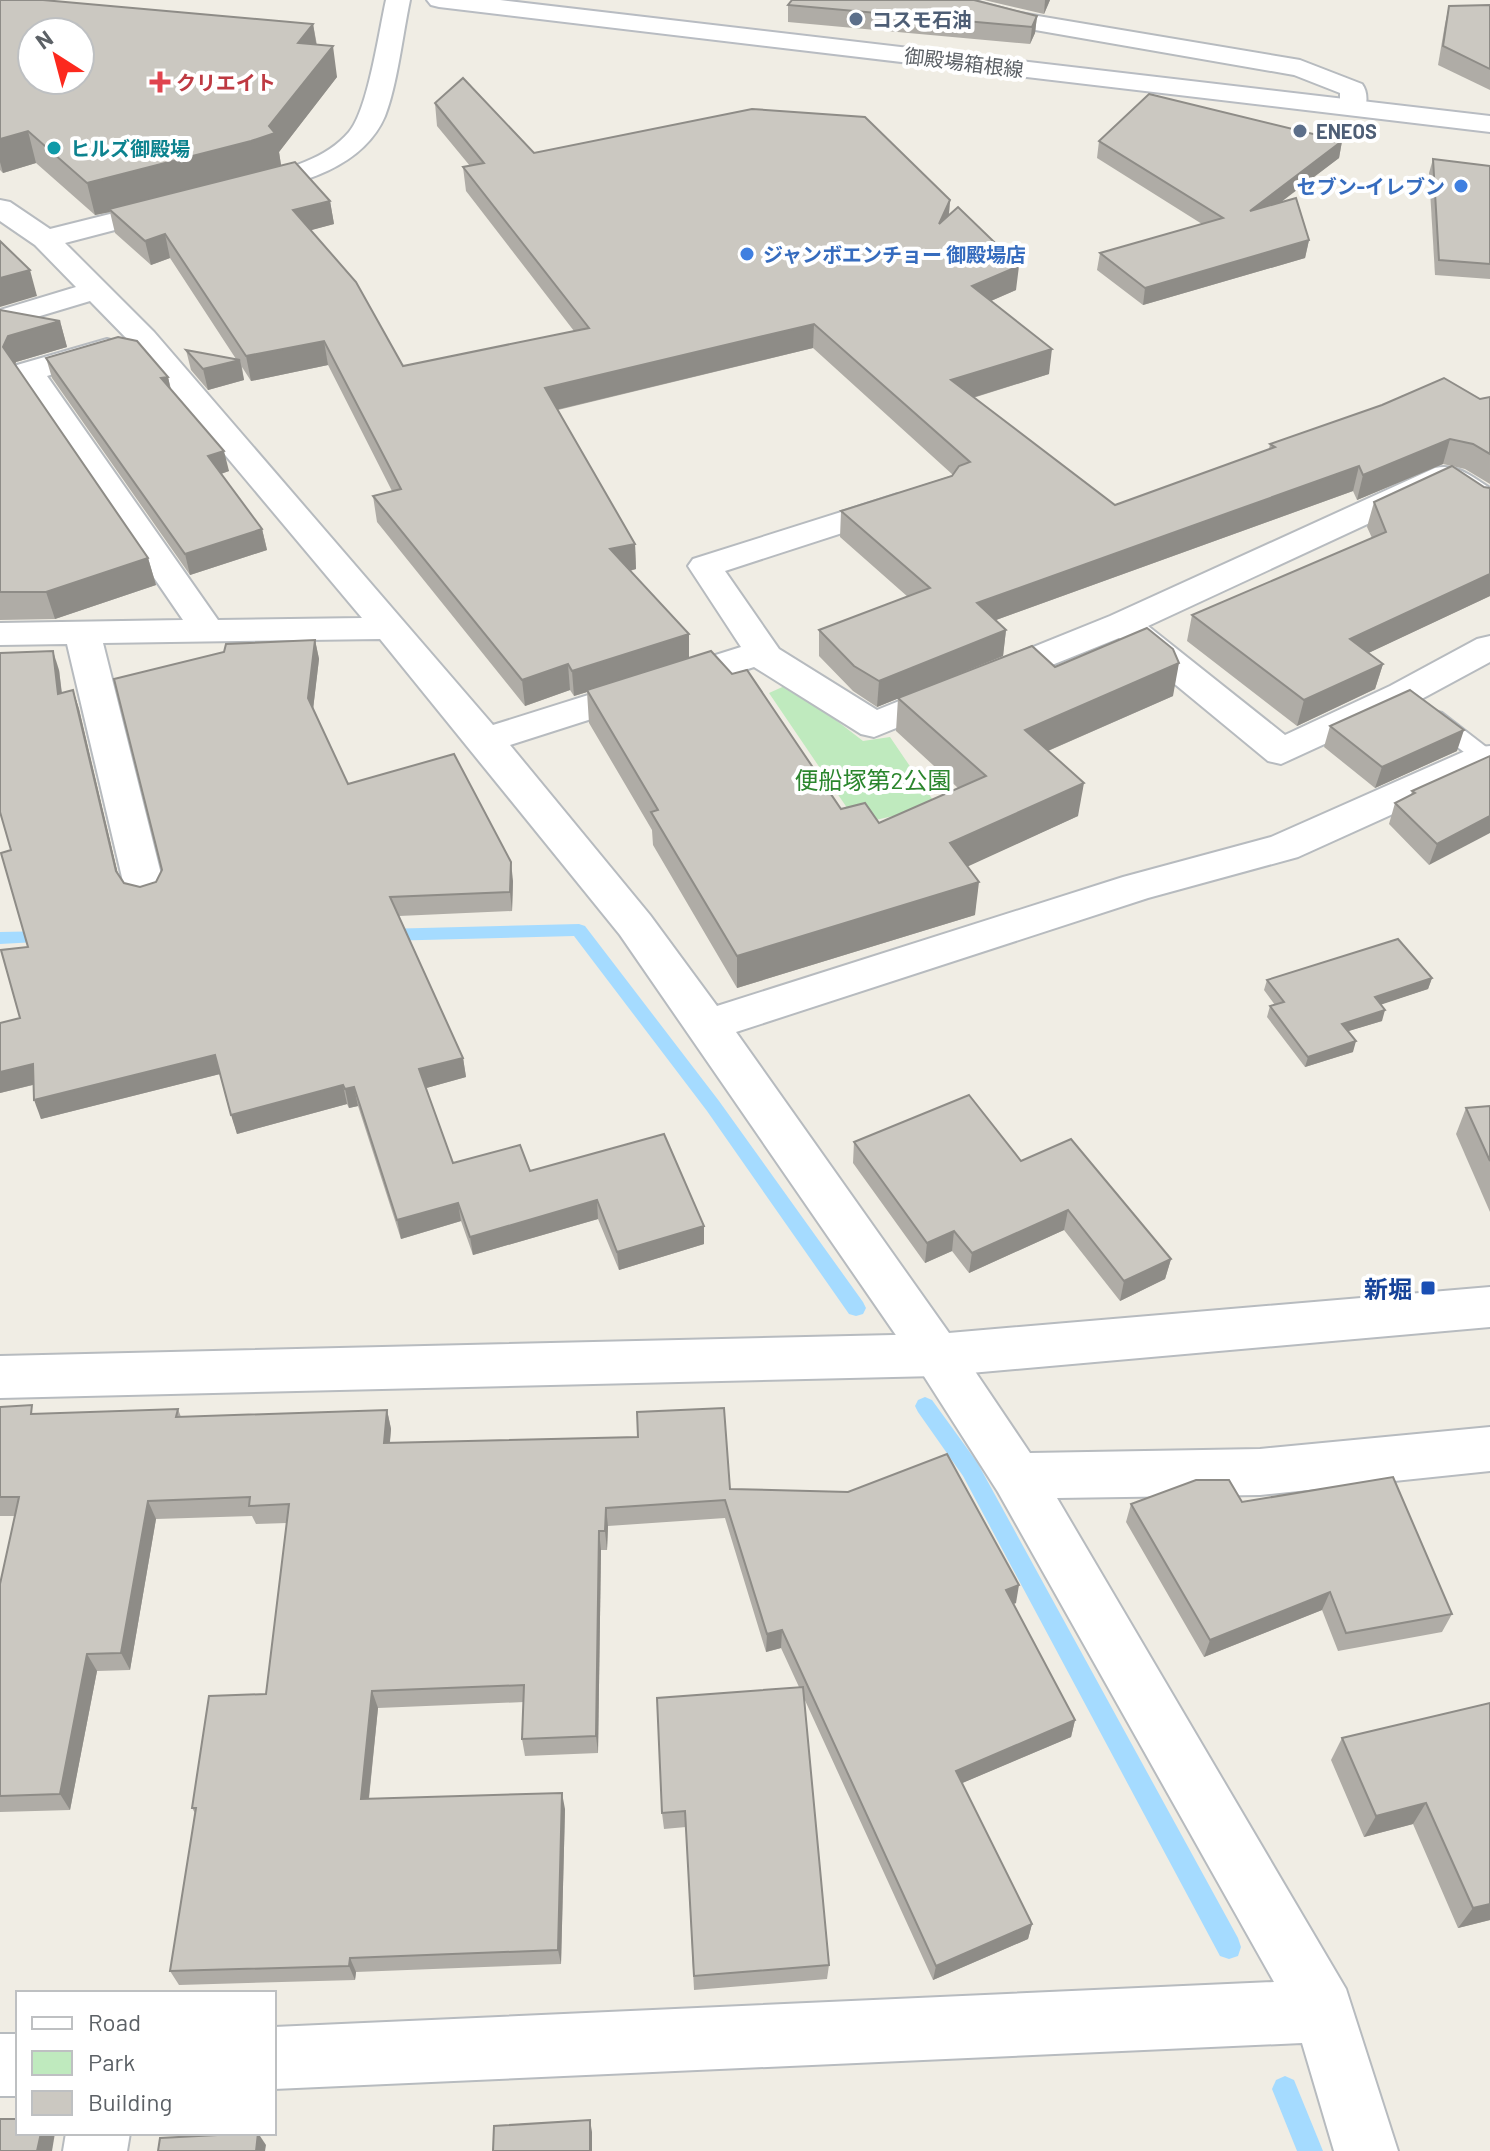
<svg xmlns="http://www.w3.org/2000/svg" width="1490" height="2151" viewBox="0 0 1490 2151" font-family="Barlow,'Noto Sans JP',sans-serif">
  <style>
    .green { fill: #bfeabe }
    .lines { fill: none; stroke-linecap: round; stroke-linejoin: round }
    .stream { fill: #a5dbff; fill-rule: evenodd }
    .service-casing { stroke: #b7bbbf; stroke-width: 4 }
    .minor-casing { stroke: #b7bbbf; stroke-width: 4 }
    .tertiary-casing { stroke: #b7bbbf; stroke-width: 4 }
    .secondary-casing { stroke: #b8bcc2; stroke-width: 4 }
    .service { fill: #fff; fill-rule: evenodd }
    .minor { fill: #fff; fill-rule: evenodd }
    .tertiary { fill: #fff; fill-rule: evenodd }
    .secondary { fill: #fff; fill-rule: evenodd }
    .wall { fill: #afaca6 }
    .shaded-wall { fill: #8e8c87 }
    .building { fill: #cbc8c1; stroke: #8e8c87; stroke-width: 2; fill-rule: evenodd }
    .service-dot { fill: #5c6f8a; stroke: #fff; stroke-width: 3 }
    .health-dot { fill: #e0444e; stroke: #fff; stroke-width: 3 }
    .culture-dot { fill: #0f9aa8; stroke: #fff; stroke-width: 3 }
    .shop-dot { fill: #3f7fe0; stroke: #fff; stroke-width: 3 }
    .transit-dot { fill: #1a4fb4; stroke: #fff; stroke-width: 3 }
    .labels { text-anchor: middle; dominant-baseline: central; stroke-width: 8; stroke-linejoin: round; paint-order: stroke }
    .far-service-label { font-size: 20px; font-weight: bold; fill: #4e5e75; stroke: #fff; text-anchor: start }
    .far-street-label { font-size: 20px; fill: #5c6166; stroke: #fff }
    .far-health-label { font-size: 20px; font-weight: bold; fill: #be3a42; stroke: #fff; text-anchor: start }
    .far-culture-label { font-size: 20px; font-weight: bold; fill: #0d838f; stroke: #fff; text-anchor: start }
    .far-shop-label { font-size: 20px; font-weight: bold; fill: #366cbe; stroke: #fff; text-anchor: end }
    .park-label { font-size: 24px; fill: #2b862d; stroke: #fff }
    .transit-label { font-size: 24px; font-weight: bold; fill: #164399; stroke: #fff; text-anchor: end }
  </style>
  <rect width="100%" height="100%" fill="#f0ede4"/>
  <path class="green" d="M789 684 863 741 890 737 937 806 858 824 769 693Z"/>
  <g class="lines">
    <g class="stream">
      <path d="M579 924 585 926 719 1101 863 1302 866 1308 863 1314 856 1316 849 1314 707 1111 574 936 383 941 375 935 383 929Z"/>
      <path d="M49 931 57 937 55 941 0 944V932Z"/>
      <path d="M925 1397 932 1400 977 1462 1238 1938 1241 1947 1238 1956 1229 1959 1220 1956 963 1476 918 1412 915 1406 918 1400Z"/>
      <path d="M1285 2076 1294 2080 1323 2151H1297L1272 2089 1276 2080Z"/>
    </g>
    <g class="service-casing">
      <path id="service" d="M1434 711 1442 713 1490 750V763L1477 762 1426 723 1423 718 1426 713Z"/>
    </g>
    <g class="minor-casing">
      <g id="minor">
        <path d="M386 0H410C403 33 397 86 385 116 362 170 296 184 245 196L235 194 231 188 235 182C273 172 322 164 349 132 368 110 379 31 386 0Z"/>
        <path d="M932 0H971L1020 13 1300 60 1362 84C1368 92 1368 105 1362 114H1344L1340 108V93L1294 75 1018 27 936 5Z"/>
        <path d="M170 199 180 201 184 207 180 213 65 243 154 332 493 725 741 647 688 566 693 559 898 494 910 497 915 504 910 511 725 571 779 649 877 710 1110 616 1435 468C1457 463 1472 477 1490 488V513L1478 510 1445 488 1148 626 1285 735 1390 686 1477 639 1490 636V662L1416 702 1281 764 1268 761 1119 638 874 737 861 734 754 667 510 745 650 915 717 1006 1123 877 1271 837 1472 748 1490 746V770L1298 857 1148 898 736 1032 954 1340 1030 1453 1260 1449 1490 1427V1471L1260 1495 1057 1498 1346 1989 1398 2151H1334L1302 2043 274 2089V2027L1274 1982 998 1492 920 1370 620 935 380 639 103 643 165 890 159 900 145 904 131 900 125 890 67 644 0 645V623L183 620 13 372 17 365 107 339 118 342 122 348 118 354 47 376 218 620 362 618 132 344 90 301 0 328V310L76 287 35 245 0 221V200L10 202 50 229Z"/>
        <rect x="0" y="2034" width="18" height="62"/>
        <path d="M66 2133H130L127 2151H63Z"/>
      </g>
    </g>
    <g class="tertiary-casing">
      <path id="tertiary" d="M1490 1287V1327L937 1376 0 1398V1356L937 1334Z"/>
    </g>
    <g class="secondary-casing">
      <path id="secondary" d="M427 0H500L1490 116V132L439 7 431 5Z"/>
    </g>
    <use href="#service" class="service"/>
    <use href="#minor" class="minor"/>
    <use href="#tertiary" class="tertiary"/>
    <use href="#secondary" class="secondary"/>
  </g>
  <g class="wall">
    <path d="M0 0 313 24 317 45 337 77 279 152 281 165 273 167 330 201 334 224 311 230 403 366 574 331 466 191 463 167 470 166 437 126 435 103 534 153 950 200 949 215 1016 290 991 301 1049 374 973 398 1115 505 1269 449 1270 444 1490 397V484L1465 469 1452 466 1490 596 1368 653 1383 664 1375 689 1297 726 1187 641 1192 615 1372 538 1367 527 1374 502 1452 466 1443 464 1357 500 1353 491 996 620 1006 630 1003 656 877 707 853 691 819 656V630L908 597 840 537 841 511 953 475 813 348 558 410 635 544 636 569 630 571 689 634V658L841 809 879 823 958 788 896 731 898 698 1055 667 1173 696 1048 751 1078 816 967 866 975 915 737 988 653 845 652 830 589 723 587 692 574 696 570 690 525 706 377 522 373 496 392 491 328 365 251 381 242 367 244 380 208 390 191 370 186 350 236 359 170 258 151 265 115 233 110 212 95 215 36 163 3 173 0 170Z"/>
    <path d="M984 0H1050L1044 14Z"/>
    <path d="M788 5 1037 16 1035 33 1030 44 788 22Z"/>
    <path d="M1490 5V90L1438 65 1445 24 1449 6Z"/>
    <path d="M1099 141H1342L1339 158 1280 202 1309 240 1305 258 1143 305 1097 270 1100 253 1202 224 1097 158Z"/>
    <path d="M1433 159 1490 166V279L1435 275 1429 173Z"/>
    <path d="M0 310 60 321 67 347 16 362 15 365 148 558 156 585 55 619 0 620Z"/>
    <path d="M46 358 168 377 171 389 229 471 221 474 262 529 267 550 190 575 52 378Z"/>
    <path d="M315 640 319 659 313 709 348 784 513 881 512 911 399 916 463 1058 466 1077 426 1088 453 1163 530 1171 704 1244 619 1270 598 1219 473 1255 461 1221 401 1239 358 1106 349 1108 347 1104 237 1134 220 1074 41 1119 33 1085 0 1093V1023L20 1018 28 947 11 850 59 670 62 693 73 690 79 709 118 875 124 883 140 887 156 882Z"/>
    <path d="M1330 726 1457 751 1375 788 1324 747Z"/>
    <path d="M1490 756 1429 865 1389 824 1395 803 1411 795 1412 791Z"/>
    <path d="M1432 978 1428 989 1381 1004 1382 1021 1348 1031 1353 1052 1305 1067 1267 1017 1270 1006 1275 1005 1264 990 1267 980Z"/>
    <path d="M1490 1106V1212L1456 1134 1466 1108Z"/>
    <path d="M854 1142 1021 1161 1171 1259 1165 1279 1120 1301 1064 1230 969 1273 952 1251 925 1263 853 1163Z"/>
    <path d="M0 1407 37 1414 178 1409 181 1417 387 1410 391 1429 390 1442 730 1489 1016 1603 1013 1604 1075 1720 1071 1737 962 1783 1032 1924 1028 1939 933 1980 803 1696 829 1965 827 1979 694 1990 686 1827 664 1829 662 1813 799 1687 781 1648 766 1652 725 1518 608 1526 607 1550H601L598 1753 525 1756 522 1739 524 1702 378 1708 369 1799 565 1809 561 1964 356 1972 355 1980 179 1985 170 1971 195 1813 192 1808 266 1694 287 1523 256 1524 252 1516 156 1519 130 1670 97 1671 70 1810 0 1812V1584L15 1516H0Z"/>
    <path d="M1242 1502 1452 1614 1442 1632 1338 1651 1322 1610 1204 1657 1126 1522 1131 1504Z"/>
    <path d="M1490 1703V1920L1458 1928 1413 1824 1364 1837 1331 1760 1342 1738Z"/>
  </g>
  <g class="shaded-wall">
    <path d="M1045 0H1050L1044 14Z"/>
    <path d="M1037 16 1035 33 1030 44 1032 27Z"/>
    <path d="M313 24 318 55 298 43Z"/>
    <path d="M333 46 337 77 279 152 281 165 257 173 109 209 110 212 95 215 87 183 269 126Z"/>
    <path d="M28 131 36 163 3 173 0 162V139Z"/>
    <path d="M1342 141 1339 158 1247 228 1250 211Z"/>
    <path d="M950 200 948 224H939Z"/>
    <path d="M330 201 334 224 297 234 293 210Z"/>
    <path d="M165 234 170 258 151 265 145 241Z"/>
    <path d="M1309 240 1305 258 1143 305 1145 288Z"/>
    <path d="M1019 266 1016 290 970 310 972 286Z"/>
    <path d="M30 270 37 296 0 307V278Z"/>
    <path d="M60 321 67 347 16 362 11 374 3 347 8 336Z"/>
    <path d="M814 324 813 348 547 412 545 388Z"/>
    <path d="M324 341 328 365 251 381 246 356Z"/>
    <path d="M1052 349 1049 374 949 405 951 380Z"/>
    <path d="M240 360 244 380 208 390 203 369Z"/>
    <path d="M168 377 172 397 161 378Z"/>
    <path d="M1450 439 1443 464 1357 500 1363 475Z"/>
    <path d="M224 451 229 471 212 477 208 456Z"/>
    <path d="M1359 466 1353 491 974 628 977 603Z"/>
    <path d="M262 529 267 550 190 575 185 554Z"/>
    <path d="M635 544 636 569 611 575 610 549Z"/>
    <path d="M148 558 156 585 55 619 46 592Z"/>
    <path d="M1490 574V596L1343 665 1350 639Z"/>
    <path d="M1006 630 1003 656 877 707 879 681Z"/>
    <path d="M689 634V660L587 690V692L574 696 572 671Z"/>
    <path d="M315 640 319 659 312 718 308 698Z"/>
    <path d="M53 651 59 670 64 713 58 694Z"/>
    <path d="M1179 663 1173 696 1020 763 1025 730Z"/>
    <path d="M568 664 570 690 525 706 522 680Z"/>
    <path d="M1383 664 1375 689 1297 726 1304 700Z"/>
    <path d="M73 690 79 709 122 891 116 871Z"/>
    <path d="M1464 730 1457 751 1375 788 1382 767Z"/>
    <path d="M1084 783 1078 816 947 876 950 843Z"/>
    <path d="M1490 816V833L1429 865 1437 844Z"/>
    <path d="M511 862 513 881 512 911 510 892Z"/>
    <path d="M979 882 975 915 737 988V956Z"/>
    <path d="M1432 978 1428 989 1371 1008 1375 997Z"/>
    <path d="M1385 1010 1382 1021 1339 1034 1342 1024Z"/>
    <path d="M1356 1041 1353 1052 1305 1067 1308 1057Z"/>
    <path d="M215 1055 220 1074 41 1119 34 1100Z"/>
    <path d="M463 1058 466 1077 423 1089 419 1069Z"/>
    <path d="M33 1064 40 1083 0 1093V1072Z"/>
    <path d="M343 1085 347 1104 237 1134 231 1115Z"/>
    <path d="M354 1087 358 1106 349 1108 345 1089Z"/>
    <path d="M597 1200 598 1219 473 1255 470 1237Z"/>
    <path d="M458 1203 461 1221 401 1239 397 1220Z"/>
    <path d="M1068 1210 1064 1230 969 1273 972 1253Z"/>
    <path d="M704 1226V1244L619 1270 617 1252Z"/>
    <path d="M954 1231 952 1251 925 1263 927 1243Z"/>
    <path d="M1171 1259 1165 1279 1120 1301 1124 1281Z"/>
    <path d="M387 1410 391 1429 388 1461 384 1443Z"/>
    <path d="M148 1501 156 1519 130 1670 121 1653Z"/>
    <path d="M606 1508 608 1526 607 1550 605 1531Z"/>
    <path d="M599 1531 601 1550 598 1753 596 1736Z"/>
    <path d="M1019 1585 1016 1603 1002 1608 1006 1590Z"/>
    <path d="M1330 1592 1322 1610 1204 1657 1210 1640Z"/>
    <path d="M782 1630 781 1648 766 1652 767 1634Z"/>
    <path d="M87 1654 97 1671 70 1810 60 1794Z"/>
    <path d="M372 1691 378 1708 367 1815 361 1799Z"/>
    <path d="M1075 1720 1071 1737 953 1787 956 1771Z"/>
    <path d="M562 1793 565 1809 561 1964 558 1950Z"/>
    <path d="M1426 1803 1413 1824 1364 1837 1376 1816Z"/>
    <path d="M1490 1904V1920L1458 1928 1473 1908Z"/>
    <path d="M1032 1924 1028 1939 933 1980 936 1966Z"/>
    <path d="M350 1958 356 1972 355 1980 349 1966Z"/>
    <path d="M590 2120 592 2132V2151H590Z"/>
    <path d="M41 2133H55L52 2151H37Z"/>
    <path d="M258 2133 266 2145 265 2151H256Z"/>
  </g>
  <g class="building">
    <path d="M0 0H43L313 24 298 43 333 46 269 126 275 133 251 141 87 183 28 131 0 139ZM32 32H80V80H32Z"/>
    <path d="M792 0H974L1037 16 1032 27 788 5Z"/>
    <path d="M1490 5V69L1443 46 1449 6Z"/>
    <path d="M463 78 534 153 752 109 865 117 950 200 939 224 958 207 1019 266 972 286 1052 349 951 380 1115 505 1275 447 1270 444 1382 405 1444 378 1480 399 1490 397V454L1473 444 1450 439 1363 475 1359 466 977 603 1006 630 879 681 854 666 819 630 930 588 841 511 952 476 959 466 970 462 814 324 545 388 635 544 610 549 689 634 572 671 568 664 522 680 373 496 401 489 324 341 246 356 165 234 145 241 109 209 295 162 330 201 293 210 356 282 403 366 589 328 463 167 484 163 435 103Z"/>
    <path d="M1149 94 1342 141 1250 211 1296 198 1309 240 1145 288 1100 253 1223 218 1099 141Z"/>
    <path d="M1433 159 1490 166V264L1439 260Z"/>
    <path d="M0 241 30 270 0 278Z"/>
    <path d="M0 310 60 321 8 336 3 347 148 558 46 592H0Z"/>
    <path d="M118 337 137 341 168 377 161 378 224 451 208 456 262 529 185 554 46 358Z"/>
    <path d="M186 350 240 360 203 369Z"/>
    <path d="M1452 466 1484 487 1490 488V574L1350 639 1383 664 1304 700 1192 615 1386 532 1374 502Z"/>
    <path d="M1147 628 1173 649 1179 663 1025 730 1084 783 950 843 979 882 737 956 651 812 658 810 587 690 711 651 732 674 747 670 841 809 865 803 879 823 986 776 898 698 1032 646 1055 667Z"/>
    <path d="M315 640 308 698 348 784 454 754 511 862 510 892 390 897 463 1058 419 1069 453 1163 520 1145 530 1171 664 1134 704 1226 617 1252 597 1200 470 1237 458 1203 397 1220 354 1087 345 1089 343 1085 231 1115 215 1055 34 1100 33 1064 0 1072V1023L20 1018 1 950 28 947 1 853 11 850 0 812V653L53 651 58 694 73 690 116 871 124 883 140 887 156 882 162 870 114 679 224 652 226 644Z"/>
    <path d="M1410 690 1464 730 1382 767 1330 726Z"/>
    <path d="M1490 756V816L1437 844 1395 803 1415 793 1412 791Z"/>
    <path d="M1398 939 1432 978 1375 997 1385 1010 1342 1024 1356 1041 1308 1057 1270 1006 1284 1002 1267 980Z"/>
    <path d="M969 1095 1021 1161 1071 1139 1171 1259 1124 1281 1068 1210 972 1253 954 1231 927 1243 854 1142Z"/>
    <path d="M1490 1106V1161L1466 1108Z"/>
    <path d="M32 1405 31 1414 178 1409 176 1417 387 1410 384 1443 638 1437 637 1412 724 1408 730 1489 848 1492 947 1454 1019 1585 1006 1590 1075 1720 956 1771 1032 1924 936 1966 782 1630 767 1634 725 1500 606 1508 605 1531H599L596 1736 522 1739 524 1685 372 1691 361 1799 562 1793 558 1950 350 1958 349 1966 170 1971 196 1808H192L209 1696 266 1694 289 1504 249 1506 250 1497 148 1501 121 1653 87 1654 60 1794 0 1796V1584L19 1497H0V1407Z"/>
    <path d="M1393 1477 1452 1614 1346 1633 1330 1592 1210 1640 1131 1504 1196 1480H1229L1242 1502Z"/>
    <path d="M803 1687 829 1965 694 1976 685 1811 662 1813 657 1698Z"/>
    <path d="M1490 1703V1904L1473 1908 1426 1803 1376 1816 1342 1738Z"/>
    <path d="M0 2119H18V2133H41L37 2151H0Z"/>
    <path d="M590 2120V2151H493L494 2126Z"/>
    <path d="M258 2133 256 2151H158L160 2138Z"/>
  </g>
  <g class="service-dot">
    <circle cx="856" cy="19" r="8"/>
    <circle cx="1300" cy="131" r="8"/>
  </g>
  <path class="health-dot" d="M156 70h8v8h8v8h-8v8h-8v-8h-8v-8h8z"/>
  <circle class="culture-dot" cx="54" cy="148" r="8"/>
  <g class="shop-dot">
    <circle cx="1461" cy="186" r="8"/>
    <circle cx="747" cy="254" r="8"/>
  </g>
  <rect class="transit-dot" x="1420" y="1280" width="16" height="16" rx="4"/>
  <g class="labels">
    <g class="far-service-label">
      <text x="872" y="19">コスモ石油</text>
      <text x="1316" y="131">ENEOS</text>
    </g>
    <g class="far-street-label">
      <text transform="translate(964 62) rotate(7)">御殿場箱根線</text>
    </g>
    <g class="far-health-label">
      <text x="176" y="82">クリエイト</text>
    </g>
    <g class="far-culture-label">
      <text x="70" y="148">ヒルズ御殿場</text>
    </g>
    <g class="far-shop-label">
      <text x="1445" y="186">セブン-イレブン</text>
      <text x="763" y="254" text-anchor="start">ジャンボエンチョー 御殿場店</text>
    </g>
    <g class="park-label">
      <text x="873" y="779">便船塚第2公園</text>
    </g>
    <g class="transit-label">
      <text x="1412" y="1288">新堀</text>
    </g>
  </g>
  <rect x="16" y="1991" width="260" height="144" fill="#ffffff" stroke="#bec0c2" stroke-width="2"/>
  <rect x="32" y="2017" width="40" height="12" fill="#ffffff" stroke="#bec0c2" stroke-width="2"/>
  <text x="88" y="2031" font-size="24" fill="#5c6166">Road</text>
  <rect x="32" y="2051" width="40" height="24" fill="#bfeabe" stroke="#bec0c2" stroke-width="2"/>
  <text x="88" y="2071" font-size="24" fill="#5c6166">Park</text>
  <rect x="32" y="2091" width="40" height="24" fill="#cbc8c1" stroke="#bec0c2" stroke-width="2"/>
  <text x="88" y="2111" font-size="24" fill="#5c6166">Building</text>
  <g transform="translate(56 56) rotate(324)"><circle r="38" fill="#ffffff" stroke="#bec0c2" stroke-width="2"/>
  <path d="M0-6L14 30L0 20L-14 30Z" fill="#fc291e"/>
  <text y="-12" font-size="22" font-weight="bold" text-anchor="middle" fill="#5c6166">N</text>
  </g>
</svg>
